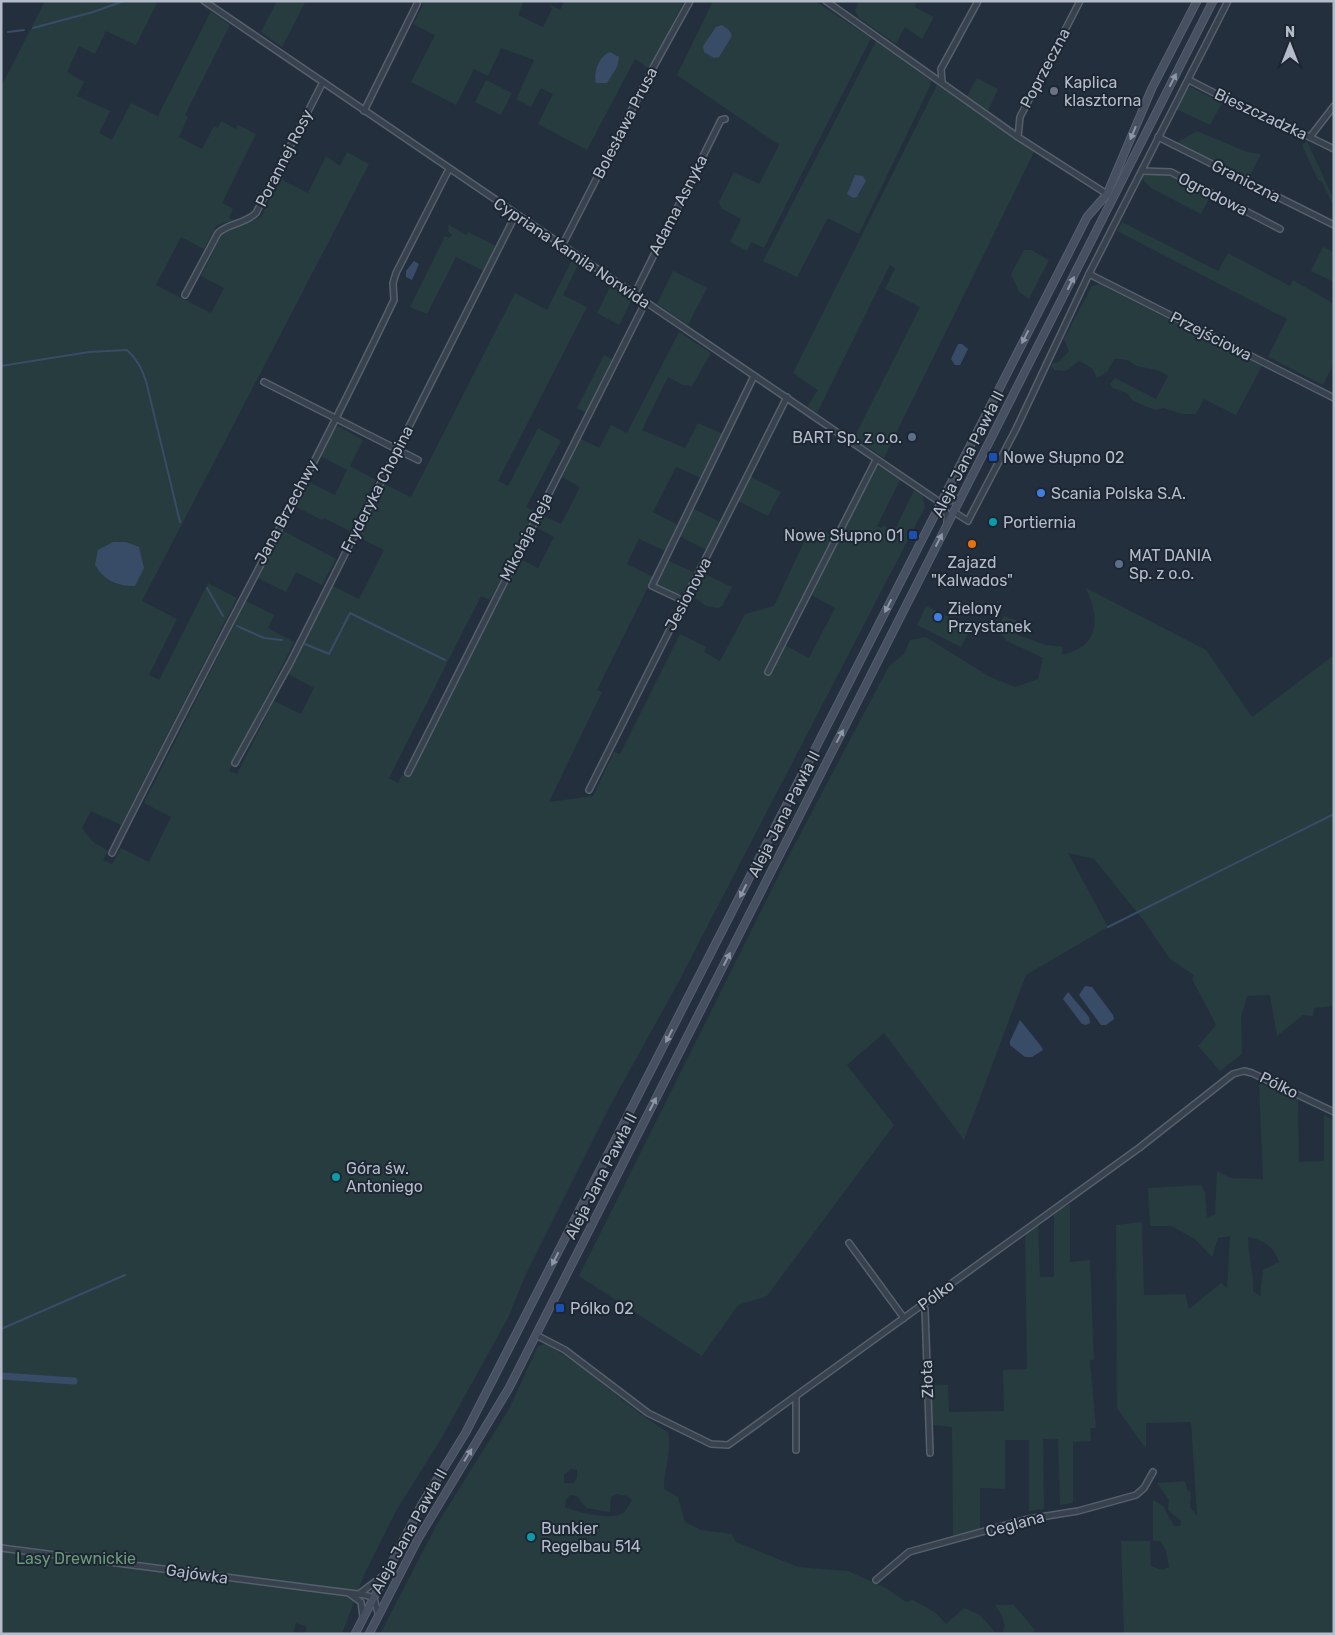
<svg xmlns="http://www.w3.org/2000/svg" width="1335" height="1635" viewBox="0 0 1335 1635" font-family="Rubik,sans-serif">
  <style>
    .green { fill: #263c3f; fill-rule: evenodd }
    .water { fill: #394c67 }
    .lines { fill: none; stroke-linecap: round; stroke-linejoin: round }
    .stream { stroke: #394c67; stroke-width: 2 }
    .canal { stroke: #394c67; stroke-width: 7 }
    .street-casing { stroke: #565f6c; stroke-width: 8 }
    .secondary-casing { stroke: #565f6c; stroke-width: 9 }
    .street { stroke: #38414e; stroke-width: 5 }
    .secondary { stroke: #465061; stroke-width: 7 }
    .oneway { fill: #8e96a5 }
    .worship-dot { fill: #6b7280; stroke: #1d2633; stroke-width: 2 }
    .service-dot { fill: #5c6f8a; stroke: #1d2633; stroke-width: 2 }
    .transit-dot { fill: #1a4fb4; stroke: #1d2633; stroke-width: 2 }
    .shop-dot { fill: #3f7fe0; stroke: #1d2633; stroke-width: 2 }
    .culture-dot { fill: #0f9aa8; stroke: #1d2633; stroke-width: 2 }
    .food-dot { fill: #e8710a; stroke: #1d2633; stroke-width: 2 }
    .labels { text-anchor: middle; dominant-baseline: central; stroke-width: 4; stroke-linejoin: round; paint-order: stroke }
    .street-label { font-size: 16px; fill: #b4bcc9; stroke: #1d2633 }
    .poi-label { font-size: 16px; fill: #b4bcc9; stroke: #1d2633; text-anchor: start }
    .park-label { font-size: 16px; fill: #6b9a76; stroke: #1d2633 }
  </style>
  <rect width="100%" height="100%" fill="#242f3e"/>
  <g class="green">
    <path d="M45 1H158L136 45 106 31 95 54 79 46 67 72 84 82 77 96 110 111 99 133 112 140 131 103 158 116 211 11 230 25 185 115 188 117 179 137 202 149 214 126 218 128 221 121 236 129 238 125 256 134 222 203 233 209 229 218 233 220 216 226 204 249 181 237 156 285 211 313 224 288 201 276 222 234 261 217 282 175 284 181 308 193 326 156 340 166 347 152 369 164 142 601 177 619 149 675 159 680 208 583 237 598 121 825 91 811 82 828 92 841 108 851 103 860 112 864 121 848 149 862 171 817 144 803 246 601 274 615 268 628 294 642 229 771 237 774 274 701 301 714 314 688 288 674 333 586 359 599 384 550 358 537 384 484 411 497 515 293 547 310 573 258 579 263 563 295 587 307 498 481 508 486 538 428 561 441 526 507 536 512 490 600 481 596 389 778 398 783 402 775 408 776 413 772 415 761 518 558 538 568 554 537 534 526 540 514 561 524 580 487 560 476 579 438 599 448 611 425 627 433 679 332 711 353 692 386 683 385 668 377 642 430 685 448 698 423 723 434 701 478 676 467 653 512 678 525 665 551 639 539 627 564 653 577 597 690 602 692 549 802 593 796 614 752 620 754 680 634 706 647 704 652 720 661 745 614 774 606 808 533 815 536 819 528 834 537 765 672 770 674 785 645 809 658 835 608 811 595 877 465 900 480 877 526 882 528 883 525 891 530 887 539 890 540 914 490 922 495 925 507 678 983 610 1106 526 1274 508 1318 441 1439 396 1511 364 1575 342 1634H305L307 1627 296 1623 293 1634H1V87Z"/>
    <path d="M277 1H306L282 47 261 32Z"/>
    <path d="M417 1H524L518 15 543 27 552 9 551 5 560 10 564 1H684L650 69 635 59 587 150 538 124 553 94 541 88 531 107 516 99 534 60 501 48 488 76 474 69 456 105 411 82 435 35 413 24 423 5Z"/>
    <path d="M713 1H815L871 38 764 248 751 242 747 251 730 242 741 219 721 208 719 202 734 172 759 184 779 145 677 75Z"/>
    <path d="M859 1H917L915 7 934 17 922 39 905 27 896 44 859 18 855 10Z"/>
    <path d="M876 41 931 81 930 86 859 234 828 218 797 277 763 261ZM855 175 866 181 859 195 848 191Z"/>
    <path d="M977 78 998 89 988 111 967 96Z"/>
    <path d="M486 80 512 93 501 115 475 102Z"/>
    <path d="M937 85 1034 152 884 458 854 438 920 307 885 289 895 268 890 265 817 413 807 407 818 390 793 373Z"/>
    <path d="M1191 87 1222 103 1210 125 1176 109 1188 88Z"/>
    <path d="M1197 131 1247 152 1261 154 1248 179 1176 143Z"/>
    <path d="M1307 141 1334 200V207L1322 182 1318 180 1302 145Z"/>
    <path d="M1144 173 1171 174 1211 195 1201 214 1151 188 1142 179Z"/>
    <path d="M1122 222 1218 271 1228 253 1290 286 1293 280 1334 304V363L1323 385 1268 357 1287 319 1117 231Z"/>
    <path d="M447 224 467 235 468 232 496 246 484 271 456 257 427 314 410 307 445 236 450 238 452 234 448 232 449 228Z"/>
    <path d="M1323 247 1334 252V282L1311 271Z"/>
    <path d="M1024 250H1031L1049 260 1029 299 1019 292 1011 274Z"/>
    <path d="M673 271 707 288 688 325 657 304Z"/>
    <path d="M1099 284 1262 366 1236 415 1204 399 1196 414H1181L1164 408 1155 410 1133 401 1127 393 1113 388 1110 384 1115 378 1156 399 1168 376C1158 369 1153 369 1141 367 1129 364 1133 358 1114 359L1107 372 1097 378 1092 368 1079 361 1066 371 1054 370 1051 364 1059 362 1069 351 1064 339 1092 286Z"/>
    <path d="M611 285 631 301 619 325 597 313Z"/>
    <path d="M604 355 614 360 587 413 577 408Z"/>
    <path d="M338 426 363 440 350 466 376 480 350 531 324 518 322 520 294 506 307 481 335 495 347 470 320 456 334 428Z"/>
    <path d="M751 477 781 492 768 516 738 501Z"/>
    <path d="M692 508 722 523 708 551 679 536Z"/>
    <path d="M282 530 336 559 322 585 296 572 286 592 258 578Z"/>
    <path d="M667 560 697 574 687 590 677 595 655 584Z"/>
    <path d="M703 573 732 587 722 606 718 608 706 606 695 598 694 590Z"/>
    <path d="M1086 588 1206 650 1252 717 1334 655V1006L1314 1008 1313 1016 1303 1015 1277 1036 1270 995 1247 996 1241 1017 1242 1054 1220 1071 1198 1046 1216 1025 1192 979 1194 975 1170 959 1144 921 1094 859 1068 853 1108 927 1026 975 964 1140 884 1033 847 1065 894 1125 767 1296 738 1305 702 1356 579 1276 787 859 889 666 904 654 910 640 926 637 990 677 1015 687 1038 679 1043 658 1007 641 997 630 1004 616 1018 621V635L1046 645 1063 647 1062 655C1100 646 1100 620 1086 588Z"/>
    <path d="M926 606 971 628 961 647 917 625Z"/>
    <path d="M1259 1083 1298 1100 1299 1162 1324 1161V1115L1334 1120V1634H1124L1121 1541H1150L1151 1566 1162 1570 1169 1567 1166 1550 1160 1541H1153V1500L1163 1506 1174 1526H1180L1181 1521 1168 1510 1169 1500 1157 1483 1185 1481 1187 1489 1191 1493 1190 1507 1197 1516 1191 1422 1146 1423V1449L1117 1408 1116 1225 1142 1222 1144 1295 1185 1294 1189 1309 1221 1283 1227 1289 1230 1236 1218 1238 1212 1257 1195 1239 1171 1226H1150L1148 1188 1201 1185 1205 1192 1207 1217 1215 1215 1217 1171 1230 1178 1263 1179ZM1248 1237C1263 1240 1274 1246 1279 1262L1263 1270 1260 1296 1253 1291C1254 1273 1248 1256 1248 1237Z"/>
    <path d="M1070 1204V1262L1090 1260 1094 1359 1090 1361 1096 1428H1090L1091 1441 1073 1442V1503L1060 1505 1058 1439H1043L1044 1509 1029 1511V1440H1005V1489L980 1488V1529L953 1536 952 1427 932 1425V1385H948L949 1412 1004 1411 1003 1370 1027 1369 1025 1234 1038 1225 1040 1277H1054V1213Z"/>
    <path d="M545 1344C590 1368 625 1407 668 1432 672 1452 664 1469 664 1489L678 1497 685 1522 701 1530 732 1534 736 1542 798 1567 848 1571 886 1588 906 1602 913 1600 936 1613 946 1624 964 1608 980 1615 995 1632 994 1634H380L436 1526 509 1409 538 1346ZM571 1469 577 1470V1478L574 1483H564V1475ZM616 1494 627 1496 632 1500C629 1504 627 1510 623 1513 610 1521 578 1512 565 1507L566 1500 570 1495 577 1496 586 1508 610 1512 611 1497Z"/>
    <path d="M995 1605H1014L1035 1630 1033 1634H1002C1008 1623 1001 1614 995 1605Z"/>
  </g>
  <g class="water">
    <path d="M722 25 729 30 732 36 719 57 714 58 704 52 703 46 716 27Z"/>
    <path d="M610 52 619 57 617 67 607 83H596C593 72 599 56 610 52Z"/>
    <path d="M855 175 863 176 866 181 857 197 853 198 847 194Z"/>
    <path d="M414 261 419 264 412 280 406 277V271Z"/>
    <path d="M958 344H962L968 349 960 365H955L951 359Z"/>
    <path d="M113 542H126L139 547 144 568 135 586C117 586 105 581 95 565L98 550Z"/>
    <path d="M1085 986 1092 987 1113 1015 1114 1019 1106 1025H1101L1079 995Z"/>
    <path d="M1068 992 1089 1017 1090 1023 1086 1025 1082 1024 1063 999Z"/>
    <path d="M1020 1020 1041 1046 1043 1050 1032 1057H1025L1010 1045V1041Z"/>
  </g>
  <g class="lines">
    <g class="stream">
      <path d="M33 28 93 12 124 1"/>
      <path d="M8 32 24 30"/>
      <path d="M1 366 89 352 127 350C137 359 142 368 146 381L180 522"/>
      <path d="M207 588 223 616"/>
      <path d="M237 626 264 638 282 640"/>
      <path d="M305 644 329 654 350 613 445 660"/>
      <path d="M1108 927 1334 814"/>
      <path d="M1 1329 125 1275"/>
      <path d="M1 1381V1385"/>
    </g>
    <path class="canal" d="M1 1376 74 1381"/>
    <g class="street-casing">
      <g id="street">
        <path d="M204 1 941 503 947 514V524"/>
        <path d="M826 1 1018 137 1107 194"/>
        <path d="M1189 80 1267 120 1291 128 1334 149"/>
        <path d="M942 82 941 69 978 1"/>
        <path d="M364 111 417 4"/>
        <path d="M1018 137 1020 117 1080 1"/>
        <path d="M1158 137 1334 225"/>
        <path d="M1310 137 1334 106"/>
        <path d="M1143 171 1171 172 1280 229"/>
        <path d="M562 246 654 66 690 1"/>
        <path d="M1089 274 1334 398"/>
        <path d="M185 295 218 233C229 223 245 224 256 213L323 82"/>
        <path d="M634 295 721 120 725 119"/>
        <path d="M264 382 418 460"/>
        <path d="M941 503 961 498"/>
        <path d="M954 512 968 521 971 515 1016 429 1089 274 1228 1"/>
        <path d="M684 601 652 586 754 376"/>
        <path d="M768 672 876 460"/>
        <path d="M235 763 290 663 516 214"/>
        <path d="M408 773 645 303"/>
        <path d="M589 790 787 397"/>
        <path d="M112 853C204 668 305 487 394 300L393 283 396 273 449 169"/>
        <path d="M849 1243 904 1318"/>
        <path d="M922 1305 925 1309 930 1453"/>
        <path d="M536 1335 565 1350 648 1413 711 1444 728 1445 1139 1148 1233 1074 1244 1071 1252 1073 1334 1112"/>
        <path d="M796 1397V1450"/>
        <path d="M1 1548 365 1595 374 1598 378 1613"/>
        <path d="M876 1580 909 1552 1028 1519 1078 1511 1136 1495 1144 1488 1153 1472"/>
        <path d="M350 1594 361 1602 363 1617"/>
        <path d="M359 1594 384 1575"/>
      </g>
    </g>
    <g class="secondary-casing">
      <g id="secondary">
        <path d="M355 1634 422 1504 466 1432 1087 217 1107 194 1152 88 1197 1"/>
        <path d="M369 1634 418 1539 509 1388 1213 1"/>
      </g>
    </g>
    <use href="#street" class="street"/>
    <use href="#secondary" class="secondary"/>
  </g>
  <defs><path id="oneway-solid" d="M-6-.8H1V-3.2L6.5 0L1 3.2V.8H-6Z" transform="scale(1.25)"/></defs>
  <g class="oneway">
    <use href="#oneway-solid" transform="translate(1173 80) rotate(-63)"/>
    <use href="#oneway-solid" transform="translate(1133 133) rotate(113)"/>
    <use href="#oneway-solid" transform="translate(1071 283) rotate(-63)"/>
    <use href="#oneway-solid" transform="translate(1025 337) rotate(117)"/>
    <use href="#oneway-solid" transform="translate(939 540) rotate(-63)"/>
    <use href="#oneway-solid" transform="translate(888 606) rotate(117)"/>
    <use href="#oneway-solid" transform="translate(840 736) rotate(-62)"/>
    <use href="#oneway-solid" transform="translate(743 891) rotate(117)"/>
    <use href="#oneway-solid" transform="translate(727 959) rotate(-63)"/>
    <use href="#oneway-solid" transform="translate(669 1036) rotate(117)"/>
    <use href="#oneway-solid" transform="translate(653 1104) rotate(-63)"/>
    <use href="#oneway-solid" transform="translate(555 1259) rotate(117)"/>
    <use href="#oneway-solid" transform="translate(468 1455) rotate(-58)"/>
  </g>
  <circle class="worship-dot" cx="1054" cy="91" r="5"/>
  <g class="service-dot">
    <circle cx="912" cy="437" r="5"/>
    <circle cx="1119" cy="564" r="5"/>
  </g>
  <g class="transit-dot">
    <rect x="988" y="452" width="10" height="10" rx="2.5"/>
    <rect x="908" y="530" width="10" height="10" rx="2.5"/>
    <rect x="555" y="1303" width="10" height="10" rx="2.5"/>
  </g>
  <g class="shop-dot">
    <circle cx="1041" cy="493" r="5"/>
    <circle cx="938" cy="617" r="5"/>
  </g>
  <g class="culture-dot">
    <circle cx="993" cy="522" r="5"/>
    <circle cx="336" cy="1177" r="5"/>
    <circle cx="531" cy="1537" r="5"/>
  </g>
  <circle class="food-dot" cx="972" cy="544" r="5"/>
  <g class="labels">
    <g class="street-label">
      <text transform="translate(1045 68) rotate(-62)">Poprzeczna</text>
      <text transform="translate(1261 114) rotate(25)">Bieszczadzka</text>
      <text transform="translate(625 123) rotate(-63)">Bolesława Prusa</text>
      <text transform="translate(284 158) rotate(-63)">Porannej Rosy</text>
      <text transform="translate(1246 181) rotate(27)">Graniczna</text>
      <text transform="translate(1213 194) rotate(27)">Ogrodowa</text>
      <text transform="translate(678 205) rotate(-63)">Adama Asnyka</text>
      <text transform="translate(572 253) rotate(34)">Cypriana Kamila Norwida</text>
      <text transform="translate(1211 336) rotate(27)">Przejściowa</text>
      <text transform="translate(968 454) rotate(-63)">Aleja Jana Pawła II</text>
      <text transform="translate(377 489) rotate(-63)">Fryderyka Chopina</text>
      <text transform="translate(286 512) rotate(-62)">Jana Brzechwy</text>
      <text transform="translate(526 537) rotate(-63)">Mikołaja Reja</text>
      <text transform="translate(688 594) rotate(-62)">Jesionowa</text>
      <text transform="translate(784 814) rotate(-63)">Aleja Jana Pawła II</text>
      <text transform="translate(1279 1085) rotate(26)">Pólko</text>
      <text transform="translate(601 1176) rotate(-63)">Aleja Jana Pawła II</text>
      <text transform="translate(936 1295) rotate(-36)">Pólko</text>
      <text transform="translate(927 1379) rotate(-92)">Złota</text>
      <text transform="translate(1015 1524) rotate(-15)">Ceglana</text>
      <text transform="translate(409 1531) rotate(-61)">Aleja Jana Pawła II</text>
      <text transform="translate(197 1574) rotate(8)">Gajówka</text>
    </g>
    <g class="poi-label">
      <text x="1064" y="82">Kaplica<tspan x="1064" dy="18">klasztorna</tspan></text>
      <text x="902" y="437" text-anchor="end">BART Sp. z o.o.</text>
      <text x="1003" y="457">Nowe Słupno 02</text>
      <text x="1051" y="493">Scania Polska S.A.</text>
      <text x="1003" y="522">Portiernia</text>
      <text x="903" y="535" text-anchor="end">Nowe Słupno 01</text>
      <text x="1129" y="555">MAT DANIA<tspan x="1129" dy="18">Sp. z o.o.</tspan></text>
      <text x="972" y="562" text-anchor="middle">Zajazd<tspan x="972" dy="18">"Kalwados"</tspan></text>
      <text x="948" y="608">Zielony<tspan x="948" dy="18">Przystanek</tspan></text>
      <text x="346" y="1168">Góra św.<tspan x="346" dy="18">Antoniego</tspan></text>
      <text x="570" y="1308">Pólko 02</text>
      <text x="541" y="1528">Bunkier<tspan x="541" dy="18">Regelbau 514</tspan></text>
    </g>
    <g class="park-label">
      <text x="76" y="1558">Lasy Drewnickie</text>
    </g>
  </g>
  <rect width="1335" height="1635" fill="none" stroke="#b4bcc9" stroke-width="5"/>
  <g transform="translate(1290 45)" stroke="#1d2633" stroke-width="4" paint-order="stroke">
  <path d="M0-4L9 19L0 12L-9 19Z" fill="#b4bcc9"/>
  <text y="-8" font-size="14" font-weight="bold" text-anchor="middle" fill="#b4bcc9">N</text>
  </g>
</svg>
